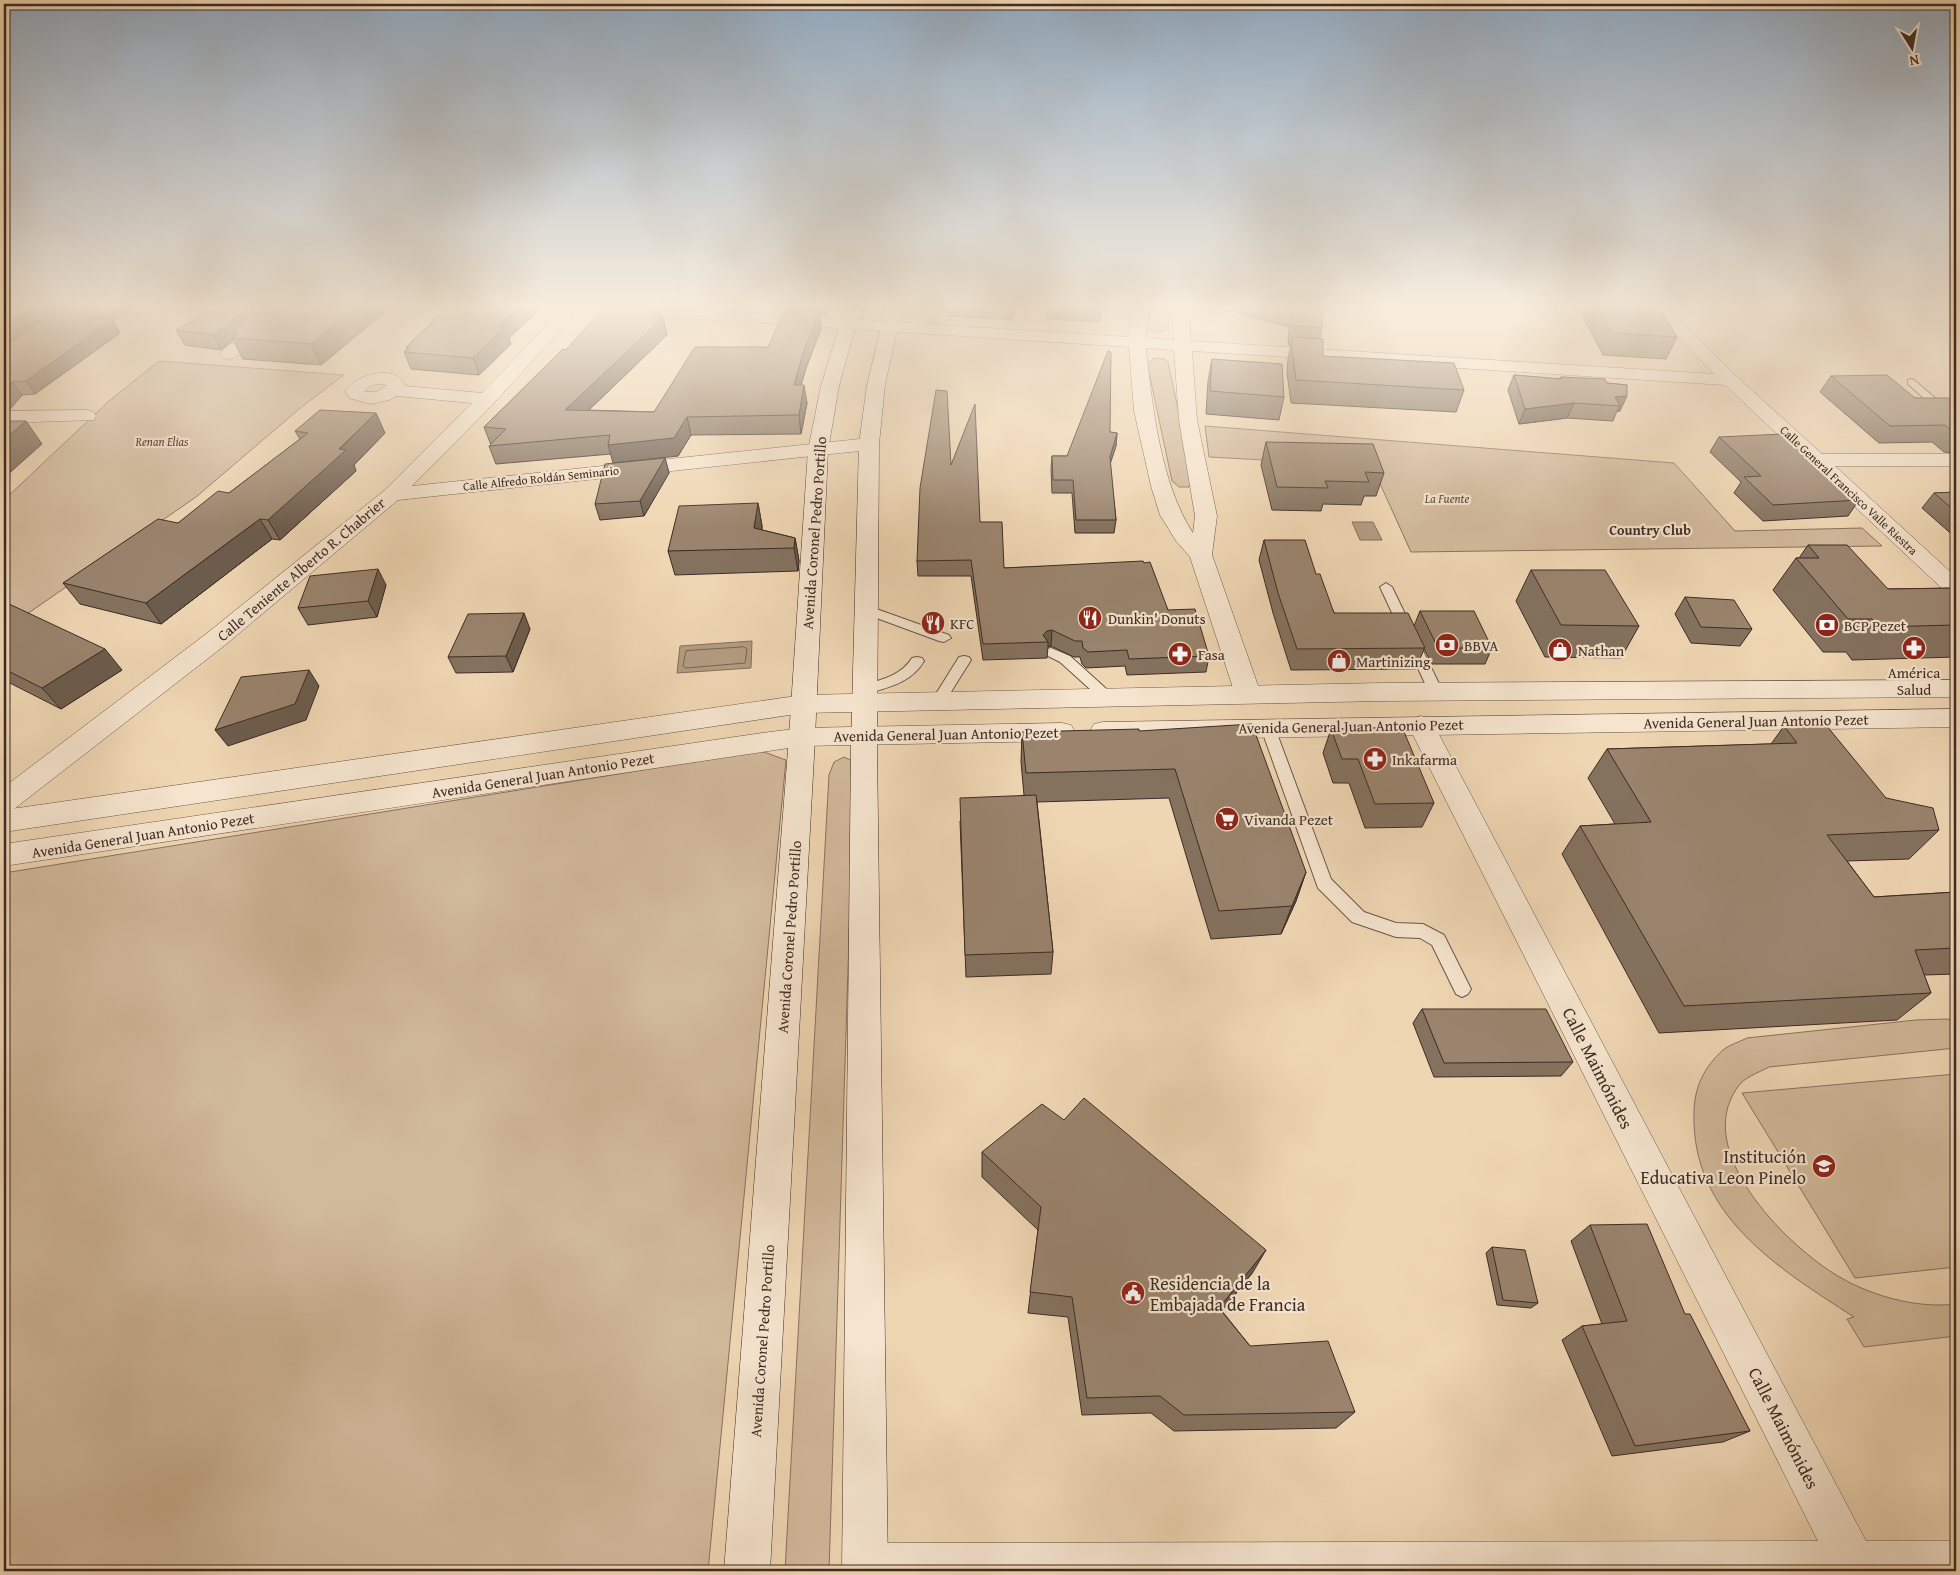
<svg xmlns="http://www.w3.org/2000/svg" width="1960" height="1575" viewBox="0 0 1960 1575" font-family="'Gentium Book Plus',serif">
  <style>
    .green { fill: #d1b99b; stroke: #887260 }
    .water { fill: #b39c82; stroke: #846f5c }
    .lines { fill: none; stroke-linecap: round; stroke-linejoin: round }
    .shore { stroke: #786453; stroke-width: 1 }
    .service-casing { stroke: #6a5648; stroke-width: 2 }
    .minor-casing { stroke: #6a5648; stroke-width: 1 }
    .tertiary-casing { stroke: #6a5648; stroke-width: 1 }
    .secondary-casing { stroke: #3e2b24; stroke-width: 1 }
    .service { fill: #f5e4ce; fill-rule: evenodd }
    .minor { fill: #f5e4ce; fill-rule: evenodd }
    .tertiary { fill: #f5e4ce; fill-rule: evenodd }
    .secondary { fill: #f5e4ce; fill-rule: evenodd }
    .wall { fill: #84725f; stroke: #3e2b24 }
    .shaded-wall { fill: #6c5c4d; stroke: #3e2b24 }
    .building { fill: #9a846e; stroke: #3e2b24 }
    .labels { text-anchor: middle; dominant-baseline: central; stroke-width: 4.5; stroke-linejoin: round; paint-order: stroke }
    .far-park-label { font-size: 12px; font-style: italic; fill: #5b473c; stroke: #f5e4ce }
    .far-street-label { font-size: 12px; fill: #3e2b24; stroke: #f5e4ce }
    .far-neighbourhood-label { font-size: 14px; font-weight: bold; fill: #3e2b24; stroke: #f5e4ce }
    .street-label { font-size: 15px; fill: #3e2b24; stroke: #f5e4ce }
    .poi-label { font-size: 15px; fill: #3e2b24; stroke: #f5e4ce; text-anchor: start }
    .near-street-label { font-size: 18px; fill: #3e2b24; stroke: #f5e4ce }
    .near-poi-label { font-size: 18px; fill: #3e2b24; stroke: #f5e4ce; text-anchor: end }
  </style>
  <rect width="100%" height="100%" fill="#efd6b3"/>
  <filter id="stains"><feTurbulence type="fractalNoise" baseFrequency=".004" numOctaves="4"/><feColorMatrix values="0 0 0 0 .2 0 0 0 0 .09 0 0 0 0 .02 0 0 0 .5 -.17"/></filter>
  <radialGradient id="worn" r=".72"><stop offset=".6" stop-color="#630" stop-opacity="0"/><stop offset="1" stop-color="#630" stop-opacity=".3"/></radialGradient>
  <g class="green">
    <path d="M1150 307H1169V329L1157 333 1149 330Z"/>
    <path d="M1155 358 1164 359 1168 362 1193 480 1189 487H1179L1172 481 1147 363Z"/>
    <path d="M159 361 344 375 304 405 196 497 4 630V500L109 401Z"/>
    <path d="M1205 426 1674 463 1735 531 1862 528 1882 546 1411 552 1372 466 1209 457Z"/>
    <path d="M761 751 786 760 708 1571H4V873Z"/>
    <path d="M844 757 854 762V778L829 1571H785L829 775 834 762Z"/>
    <path d="M1947 1019 1956 1021V1048L1769 1067C1758 1073 1744 1077 1737 1088 1693 1151 1784 1242 1833 1273 1867 1295 1916 1309 1956 1304V1336L1864 1347 1847 1319 1854 1317C1778 1268 1691 1215 1694 1113 1694 1088 1704 1067 1723 1050 1729 1045 1739 1042 1747 1038L1916 1020Z"/>
    <path d="M1956 1074V1267L1855 1278 1742 1093Z"/>
  </g>
  <g class="water">
    <path d="M1352 522H1373L1382 540H1360Z"/>
    <path d="M752 641 751 668 677 673 680 646Z"/>
  </g>
  <g class="lines">
    <path class="shore" d="M744 647 747 649 745 663 686 668 683 666 686 651Z"/>
    <g class="service-casing">
      <g id="service">
        <path d="M1911 379 1914 380 1956 416V424L1952 423 1908 384V380Z"/>
        <path d="M1386 583 1392 587 1443 692 1441 695H1431L1429 692 1380 587Z"/>
        <path d="M868 606 949 635 951 638 944 642 939 641 863 613 862 610Z"/>
        <path d="M1051 648 1070 656 1112 694 1114 697 1112 700H1102L1060 662 1046 655 1044 652 1046 649Z"/>
        <path d="M964 656 969 657 971 660 944 703H934L932 700 934 697 959 657Z"/>
        <path d="M917 657 922 658 924 661C911 683 889 687 866 694L861 692 859 689 861 686C880 680 901 676 912 658Z"/>
        <path d="M1268 723 1273 724 1275 728 1331 879 1364 912 1396 923 1423 924 1444 935 1471 989 1468 994 1462 997 1456 994 1432 945 1420 938 1396 937 1352 922 1318 888 1261 728 1263 724Z"/>
      </g>
    </g>
    <g class="minor-casing">
      <g id="minor">
        <path d="M280 307H299L235 358 229 359 223 358 220 354 223 350Z"/>
        <path d="M564 307H660L1129 337 1131 307H1147L1146 338 1174 340 1172 307H1188L1191 341 1714 374 1649 307H1666L1736 376 1822 454H1956V466H1835L1956 577V596L1948 594 1725 385 1192 351 1197 420 1217 516 1212 555 1261 694 1257 700 1248 703 1239 700 1235 694 1190 557 1176 541 1160 515 1151 486 1134 411 1129 347 578 311 494 403 412 486 869 438 876 440 879 444 876 448 869 450 398 500 224 646 14 809 4 812V787L206 634 385 490 472 403 396 396 389 400 371 404 349 398 345 391C356 375 396 362 405 386L482 393ZM1146 348 1174 350 1179 420 1195 516 1193 533C1161 485 1152 405 1146 348ZM378 384 387 385 376 392H364L370 386Z"/>
        <path d="M87 410 94 412 96 416 94 420 4 423V411Z"/>
        <path d="M1421 716 1430 719 1434 725 1866 1541H1956V1571H844L842 1566 849 1550 865 1543 1818 1541 1408 725 1412 719Z"/>
      </g>
    </g>
    <g class="tertiary-casing">
      <g id="tertiary">
        <path d="M1956 680V697L1382 701 803 713 4 832V810L803 695 1382 683Z"/>
        <path d="M1956 709V727L1103 740 1094 738 1090 731 1094 724 1103 722Z"/>
        <path d="M1062 723 1071 725 1075 732 1071 739 1062 741 802 746 4 866V844L762 733 802 728Z"/>
      </g>
    </g>
    <g class="secondary-casing">
      <g id="secondary">
        <path d="M848 307H864L856 324 839 386 828 450 815 737 770 1571H724L789 737 808 450 821 386 840 324Z"/>
        <path d="M886 307H902L885 385 879 444 877 748 888 1571H842L851 748 859 444 867 385Z"/>
      </g>
    </g>
    <use href="#service" class="service"/>
    <use href="#minor" class="minor"/>
    <use href="#tertiary" class="tertiary"/>
    <use href="#secondary" class="secondary"/>
  </g>
  <g class="wall">
    <path d="M251 307 255 315 266 307H391L321 365 243 359 233 340 221 350 185 345 176 330Z"/>
    <path d="M448 307H542L509 338 511 344 479 375 411 369 404 352 407 349 406 347Z"/>
    <path d="M795 307H832L826 316 820 315 821 329 806 368 801 385 807 403 801 434 691 435 678 456 611 454 496 464 489 446 491 445 484 427 566 350 663 318 667 335 589 410 654 412 768 347 796 310Z"/>
    <path d="M937 307H1016V313H1013V320L947 316V308Z"/>
    <path d="M1047 307H1103L1099 322 1047 319Z"/>
    <path d="M1238 307H1322V328L1320 339 1323 356 1464 390 1456 412 1291 403 1287 373 1288 359 1291 345H1288L1289 327 1237 313Z"/>
    <path d="M1578 307H1658L1677 337 1666 359 1603 355Z"/>
    <path d="M113 322 120 333 35 394 22 395 10 409H4V347Z"/>
    <path d="M1212 359 1284 397 1279 420 1206 414 1208 381Z"/>
    <path d="M1514 375 1559 379 1561 377 1607 383 1627 385 1620 411H1617L1613 421 1567 418 1519 424 1508 390Z"/>
    <path d="M1831 376 1915 398 1956 401V453L1944 452 1932 442 1879 443 1820 392Z"/>
    <path d="M295 431 385 433 354 465 356 471 280 540 272 539 161 624 80 604 63 583 178 523 229 493 300 439Z"/>
    <path d="M1110 432 1117 433 1116 446 1110 464 1116 520 1114 533H1075L1072 493H1052L1051 469 1052 456H1067Z"/>
    <path d="M1719 437 1859 500 1848 516 1763 521 1734 493 1741 482 1710 452Z"/>
    <path d="M1266 442 1384 473 1376 496H1364L1361 505 1323 504 1321 511 1272 510 1261 465Z"/>
    <path d="M665 458 669 473 644 516 600 520 595 504Z"/>
    <path d="M951 465 980 522 1004 568 1144 563 1168 610 1209 656 1206 672 1127 675 1125 666 1086 668 1082 664 1080 657H1074L1051 646 1048 647 1047 658 983 660 971 576H918L917 561Z"/>
    <path d="M1956 492V538L1922 508 1934 493Z"/>
    <path d="M758 503 762 526V530L795 538 799 561 798 571 675 575 668 551Z"/>
    <path d="M1264 540 1316 574 1334 613 1414 626 1420 611 1492 648 1485 664H1432L1424 649 1416 669 1291 670 1273 613 1259 560Z"/>
    <path d="M1808 545 1888 589 1956 588V657L1852 660 1846 652H1823L1773 590 1796 558H1799Z"/>
    <path d="M1531 570 1639 626 1621 658 1545 657 1516 601Z"/>
    <path d="M386 585 377 617 308 625 298 608Z"/>
    <path d="M1685 597 1752 629 1740 646 1691 643 1675 614Z"/>
    <path d="M4 605 122 670 61 709 4 680Z"/>
    <path d="M530 629 513 672 456 673 448 657Z"/>
    <path d="M1784 726 1886 798 1939 830 1909 859 1847 861 1874 897 1956 892V974L1924 975 1931 993 1897 1020 1659 1033 1562 854 1580 826 1615 824 1588 778 1607 749 1771 744Z"/>
    <path d="M1331 729 1434 803 1422 827 1365 828 1349 783H1333L1323 753Z"/>
    <path d="M1139 731 1306 872 1296 901 1281 934 1211 939 1169 798 1037 802 1053 952 1051 974 966 977 960 821 1024 795 1021 762 1022 732Z"/>
    <path d="M1422 1009 1573 1062 1561 1076 1434 1077 1413 1023Z"/>
    <path d="M982 1152 1253 1272 1222 1311 1250 1346 1355 1412 1336 1428 1174 1431 1151 1413 1082 1415 1068 1317 1028 1313 1038 1230 982 1177Z"/>
    <path d="M1590 1225 1685 1314 1750 1431 1723 1442 1612 1456 1562 1340 1582 1326 1602 1324 1571 1241Z"/>
    <path d="M1492 1247 1538 1303 1531 1308 1497 1305 1486 1253Z"/>
  </g>
  <g class="shaded-wall">
    <path d="M33 307H59L4 346V327Z"/>
    <path d="M109 307H134L113 322 120 333 35 394 26 381 92 319Z"/>
    <path d="M250 307H251L258 321 238 333 233 332 236 338H232L233 340 221 350 213 335Z"/>
    <path d="M357 307H391L321 365 311 344Z"/>
    <path d="M519 307H542L509 338 511 344 479 375 473 358 498 326Z"/>
    <path d="M652 307H659L662 318H663L667 335 570 428 565 410 642 317Z"/>
    <path d="M825 307H832L826 316Z"/>
    <path d="M1101 307H1103L1099 322 1101 308Z"/>
    <path d="M819 312 821 329 806 368 796 403 794 385 804 350Z"/>
    <path d="M12 382 22 395 10 409 4 400V392Z"/>
    <path d="M804 385 807 403 801 434 799 415Z"/>
    <path d="M1627 396 1620 411H1617L1620 406 1615 397Z"/>
    <path d="M1574 403 1567 418 1519 424 1525 409Z"/>
    <path d="M376 413 385 433 354 465 356 471 280 540 268 520Z"/>
    <path d="M687 417 691 435 678 456 613 463 608 445Z"/>
    <path d="M26 421 42 444 5 477 4 475V440Z"/>
    <path d="M1117 433 1116 446 1108 470 1110 457Z"/>
    <path d="M665 458 669 473 644 516 640 501Z"/>
    <path d="M758 503 762 526 759 549 754 528Z"/>
    <path d="M260 519 272 539 161 624 146 603Z"/>
    <path d="M795 538 799 561 798 571 794 548Z"/>
    <path d="M378 569 386 585 377 617 368 601Z"/>
    <path d="M524 613 530 629 513 672 506 656Z"/>
    <path d="M1052 630 1051 646 1048 647V642L1043 635 1047 631Z"/>
    <path d="M105 649 122 670 61 709 42 688Z"/>
    <path d="M309 670 319 686 306 720 228 746 215 730Z"/>
    <path d="M1306 872 1296 901 1281 934 1292 906Z"/>
    <path d="M1266 1250 1253 1272 1208 1328 1219 1308Z"/>
  </g>
  <g class="building">
    <path d="M4 307H33L4 327Z"/>
    <path d="M59 307H109L92 319 112 320 26 381 12 382 4 392V347Z"/>
    <path d="M216 307H250L213 335 176 330Z"/>
    <path d="M266 307H357L311 344 232 338 238 333 233 332Z"/>
    <path d="M448 307H519L498 326 505 327 473 358 404 352 409 348 406 347Z"/>
    <path d="M604 307H652L642 317 663 318 565 410 654 412 695 347H768L785 310 819 312 804 350 794 385H804L799 415 687 417 674 438 608 445 610 435 489 446 506 429 484 427 563 349 566 350Z"/>
    <path d="M1290 307H1322V328L1292 326 1293 308Z"/>
    <path d="M1598 307H1658L1677 337 1612 333Z"/>
    <path d="M1292 337 1323 339V356L1454 363 1464 390 1296 380 1292 351Z"/>
    <path d="M1108 351 1111 352 1110 432 1117 433 1110 457 1116 520H1076L1073 480H1053L1052 456H1067Z"/>
    <path d="M1212 359 1282 364 1284 397 1210 391Z"/>
    <path d="M1514 375 1562 379 1561 377 1605 379 1607 383 1627 385V396L1615 397 1620 406 1574 403 1525 409Z"/>
    <path d="M1887 375 1915 398H1952L1956 401V434L1945 425 1890 426 1831 376Z"/>
    <path d="M936 390 947 391 951 465 975 404 980 522H1002L1004 568 1143 561 1144 563 1150 562 1168 610 1195 609 1209 656 1129 659 1127 650 1088 652 1083 648 1082 641H1075L1052 630 1047 631 1043 635 1048 642 983 644 971 560 917 561 920 488Z"/>
    <path d="M320 410 376 413 339 449 346 450 268 520 260 519 146 603 63 583 158 519 178 523 218 491 229 493 308 433 295 431Z"/>
    <path d="M4 421H26L4 440Z"/>
    <path d="M1783 434 1859 500 1773 505 1744 477 1761 476 1719 437Z"/>
    <path d="M1266 442 1373 444 1384 473 1365 472 1369 482 1325 481 1328 488 1277 487Z"/>
    <path d="M665 458 640 501 595 504 605 464Z"/>
    <path d="M1956 492V512L1934 493Z"/>
    <path d="M758 503 754 528 795 538 794 548 668 551 679 506Z"/>
    <path d="M1264 540H1305L1316 574H1320L1334 613H1408L1425 648 1297 649 1278 593Z"/>
    <path d="M1808 545H1847L1888 589 1956 588V625L1879 627 1872 619H1848L1796 558H1819Z"/>
    <path d="M378 569 368 601 298 608 310 576Z"/>
    <path d="M1531 570H1605L1639 626 1561 625Z"/>
    <path d="M1685 597 1734 600 1752 629 1701 627Z"/>
    <path d="M7 603 105 649 42 688 4 669V605Z"/>
    <path d="M1420 611H1474L1492 648H1438Z"/>
    <path d="M524 613 506 656 448 657 468 614Z"/>
    <path d="M309 670 295 704 215 730 241 677Z"/>
    <path d="M1252 724 1306 872 1292 906 1219 911 1175 769 1026 773 1022 732 1139 729V731Z"/>
    <path d="M1826 725 1886 798 1933 808 1939 830 1827 835 1874 897 1956 892V948L1915 950 1931 993 1684 1006 1580 826 1651 822 1607 749 1797 743 1784 726Z"/>
    <path d="M1402 727 1434 803 1375 804 1358 759H1342L1331 729Z"/>
    <path d="M1036 795 1053 952 965 955 960 798Z"/>
    <path d="M1422 1009H1546L1573 1062 1444 1063Z"/>
    <path d="M1084 1098 1266 1250 1219 1308 1250 1346 1328 1341 1355 1412 1184 1415 1160 1396 1087 1398 1072 1297 1030 1292 1041 1207 982 1152 1042 1104 1064 1120Z"/>
    <path d="M1647 1224 1685 1314H1690L1750 1431 1635 1446 1582 1326 1627 1321 1590 1225Z"/>
    <path d="M1492 1247 1525 1250 1538 1303 1503 1300Z"/>
  </g>
  <linearGradient id="sky" x2="0" y2="1"><stop stop-color="#93aabf"/><stop offset="0.58" stop-color="#f8eddd"/><stop offset="1" stop-color="#f8eddd" stop-opacity="0"/></linearGradient>
  <rect width="1960" height="528" fill="url(#sky)"/>
  <defs>
    <g id="restaurant-disc" transform="scale(1.25)"><circle r="9.5" fill="#8f2418" stroke="#f5e4ce"/><path d="M-5-6h1v4h1v-4h1v4h1v-4h1v5L-1.5 .5V6h-2V.5L-5-1ZM5-6V6H3V1.5H1.5Q1.5-4 5-6Z" fill="#fff"/></g>
    <g id="bank-disc" transform="scale(1.25)"><circle r="9.5" fill="#8f2418" stroke="#f5e4ce"/><path d="M-6-4H6V4H-6ZM0-2.3a2.3 2.3 0 1 0 0 4.6a2.3 2.3 0 1 0 0-4.6Z" fill="#fff"/></g>
    <g id="pharmacy-disc" transform="scale(1.25)"><circle r="9.5" fill="#8f2418" stroke="#f5e4ce"/><path d="M-2-6h4v4h4v4h-4v4h-4v-4h-4v-4h4Z" fill="#fff"/></g>
    <g id="shop-disc" transform="scale(1.25)"><circle r="9.5" fill="#8f2418" stroke="#f5e4ce"/><path d="M-5-2.5h2.3a2.7 3.5 0 0 1 5.4 0H5L5.5 6h-11ZM-1.5-2.5h3a1.5 2.3 0 0 0-3 0Z" fill="#fff"/></g>
    <g id="supermarket-disc" transform="scale(1.25)"><circle r="9.5" fill="#8f2418" stroke="#f5e4ce"/><path d="M-6-5.5h2.5l.6 2H6L4.5 2H-2.5L-4.4-4H-6ZM-1.5 3.2a1.3 1.3 0 1 0 .1 0ZM3 3.2a1.3 1.3 0 1 0 .1 0Z" fill="#fff"/></g>
    <g id="school-disc" transform="scale(1.25)"><circle r="9.5" fill="#8f2418" stroke="#f5e4ce"/><path d="M0-5L7-2L0 1L-7-2ZM-4 1L0 2.5L4 1V4Q0 6-4 4Z" fill="#fff"/></g>
    <g id="civic-disc" transform="scale(1.25)"><circle r="9.5" fill="#8f2418" stroke="#f5e4ce"/><path d="M-.6-6.5H3V-4.5H.6V-3L4-1V1h2V6H-6V1h2V-1L-.6-3ZM-1.2 2.5V6h2.4V2.5Z" fill="#fff"/></g>
  </defs>
  <g fill-rule="evenodd">
    <use href="#restaurant-disc" x="1090" y="618"/>
    <use href="#restaurant-disc" x="933" y="623"/>
    <use href="#bank-disc" x="1827" y="625"/>
    <use href="#bank-disc" x="1447" y="645"/>
    <use href="#pharmacy-disc" x="1914" y="648"/>
    <use href="#shop-disc" x="1560" y="650"/>
    <use href="#pharmacy-disc" x="1180" y="654"/>
    <use href="#shop-disc" x="1339" y="661"/>
    <use href="#pharmacy-disc" x="1375" y="759"/>
    <use href="#supermarket-disc" x="1227" y="819"/>
    <use href="#school-disc" x="1824" y="1166"/>
    <use href="#civic-disc" x="1133" y="1293"/>
  </g>
  <g class="labels">
    <g class="far-park-label">
      <text x="162" y="441">Renan Elias</text>
      <text x="1447" y="498">La Fuente</text>
    </g>
    <g class="far-street-label">
      <text transform="translate(541 478) rotate(-6)">Calle Alfredo Roldán Seminario</text>
      <text transform="translate(1849 490) rotate(43)">Calle General Francisco Valle Riestra</text>
    </g>
    <g class="far-neighbourhood-label">
      <text x="1650" y="530">Country Club</text>
    </g>
    <g class="street-label">
      <text transform="translate(814 533) rotate(-86)">Avenida Coronel Pedro Portillo</text>
      <text transform="translate(301 569) rotate(-40)">Calle Teniente Alberto R. Chabrier</text>
      <text transform="translate(1756 721) rotate(-1)">Avenida General Juan Antonio Pezet</text>
      <text transform="translate(1351 726) rotate(-1)">Avenida General Juan Antonio Pezet</text>
      <text transform="translate(946 734) rotate(-1)">Avenida General Juan Antonio Pezet</text>
      <text transform="translate(543 775) rotate(-9)">Avenida General Juan Antonio Pezet</text>
      <text transform="translate(143 835) rotate(-9)">Avenida General Juan Antonio Pezet</text>
      <text transform="translate(789 937) rotate(-86)">Avenida Coronel Pedro Portillo</text>
      <text transform="translate(762 1341) rotate(-86)">Avenida Coronel Pedro Portillo</text>
    </g>
    <g class="poi-label">
      <text x="1108" y="618">Dunkin' Donuts</text>
      <text x="950" y="623">KFC</text>
      <text x="1844" y="625">BCP Pezet</text>
      <text x="1464" y="645">BBVA</text>
      <text x="1578" y="650">Nathan</text>
      <text x="1198" y="654">Fasa</text>
      <text x="1356" y="661">Martinizing</text>
      <text x="1914" y="672" text-anchor="middle">América<tspan x="1914" dy="17">Salud</tspan></text>
      <text x="1392" y="759">Inkafarma</text>
      <text x="1244" y="819">Vivanda Pezet</text>
    </g>
    <g class="near-street-label">
      <text transform="translate(1598 1068) rotate(63)">Calle Maimónides</text>
      <text transform="translate(1784 1428) rotate(63)">Calle Maimónides</text>
    </g>
    <g class="near-poi-label">
      <text x="1806" y="1156">Institución<tspan x="1806" dy="21">Educativa Leon Pinelo</tspan></text>
      <text x="1150" y="1283" text-anchor="start">Residencia de la<tspan x="1150" dy="21">Embajada de Francia</tspan></text>
    </g>
  </g>
  <rect width="1960" height="1575" fill="none" stroke="#efd6b3" stroke-width="20"/>
  <rect x="5" y="5" width="1950" height="1565" fill="none" stroke="#3e2b24" stroke-width="2.5"/>
  <rect x="10" y="10" width="1940" height="1555" fill="none" stroke="#3e2b24"/>
  <g transform="translate(1912 48) rotate(169)" stroke="#f5e4ce" stroke-width="4" paint-order="stroke">
  <path d="M0-4L9 19L0 12L-9 19Z" fill="#3e2b24"/>
  <text y="-8" font-size="14" font-weight="bold" text-anchor="middle" fill="#3e2b24">N</text>
  </g>
  <rect width="100%" height="100%" filter="url(#stains)"/>
  <rect width="100%" height="100%" fill="url(#worn)"/>
</svg>
